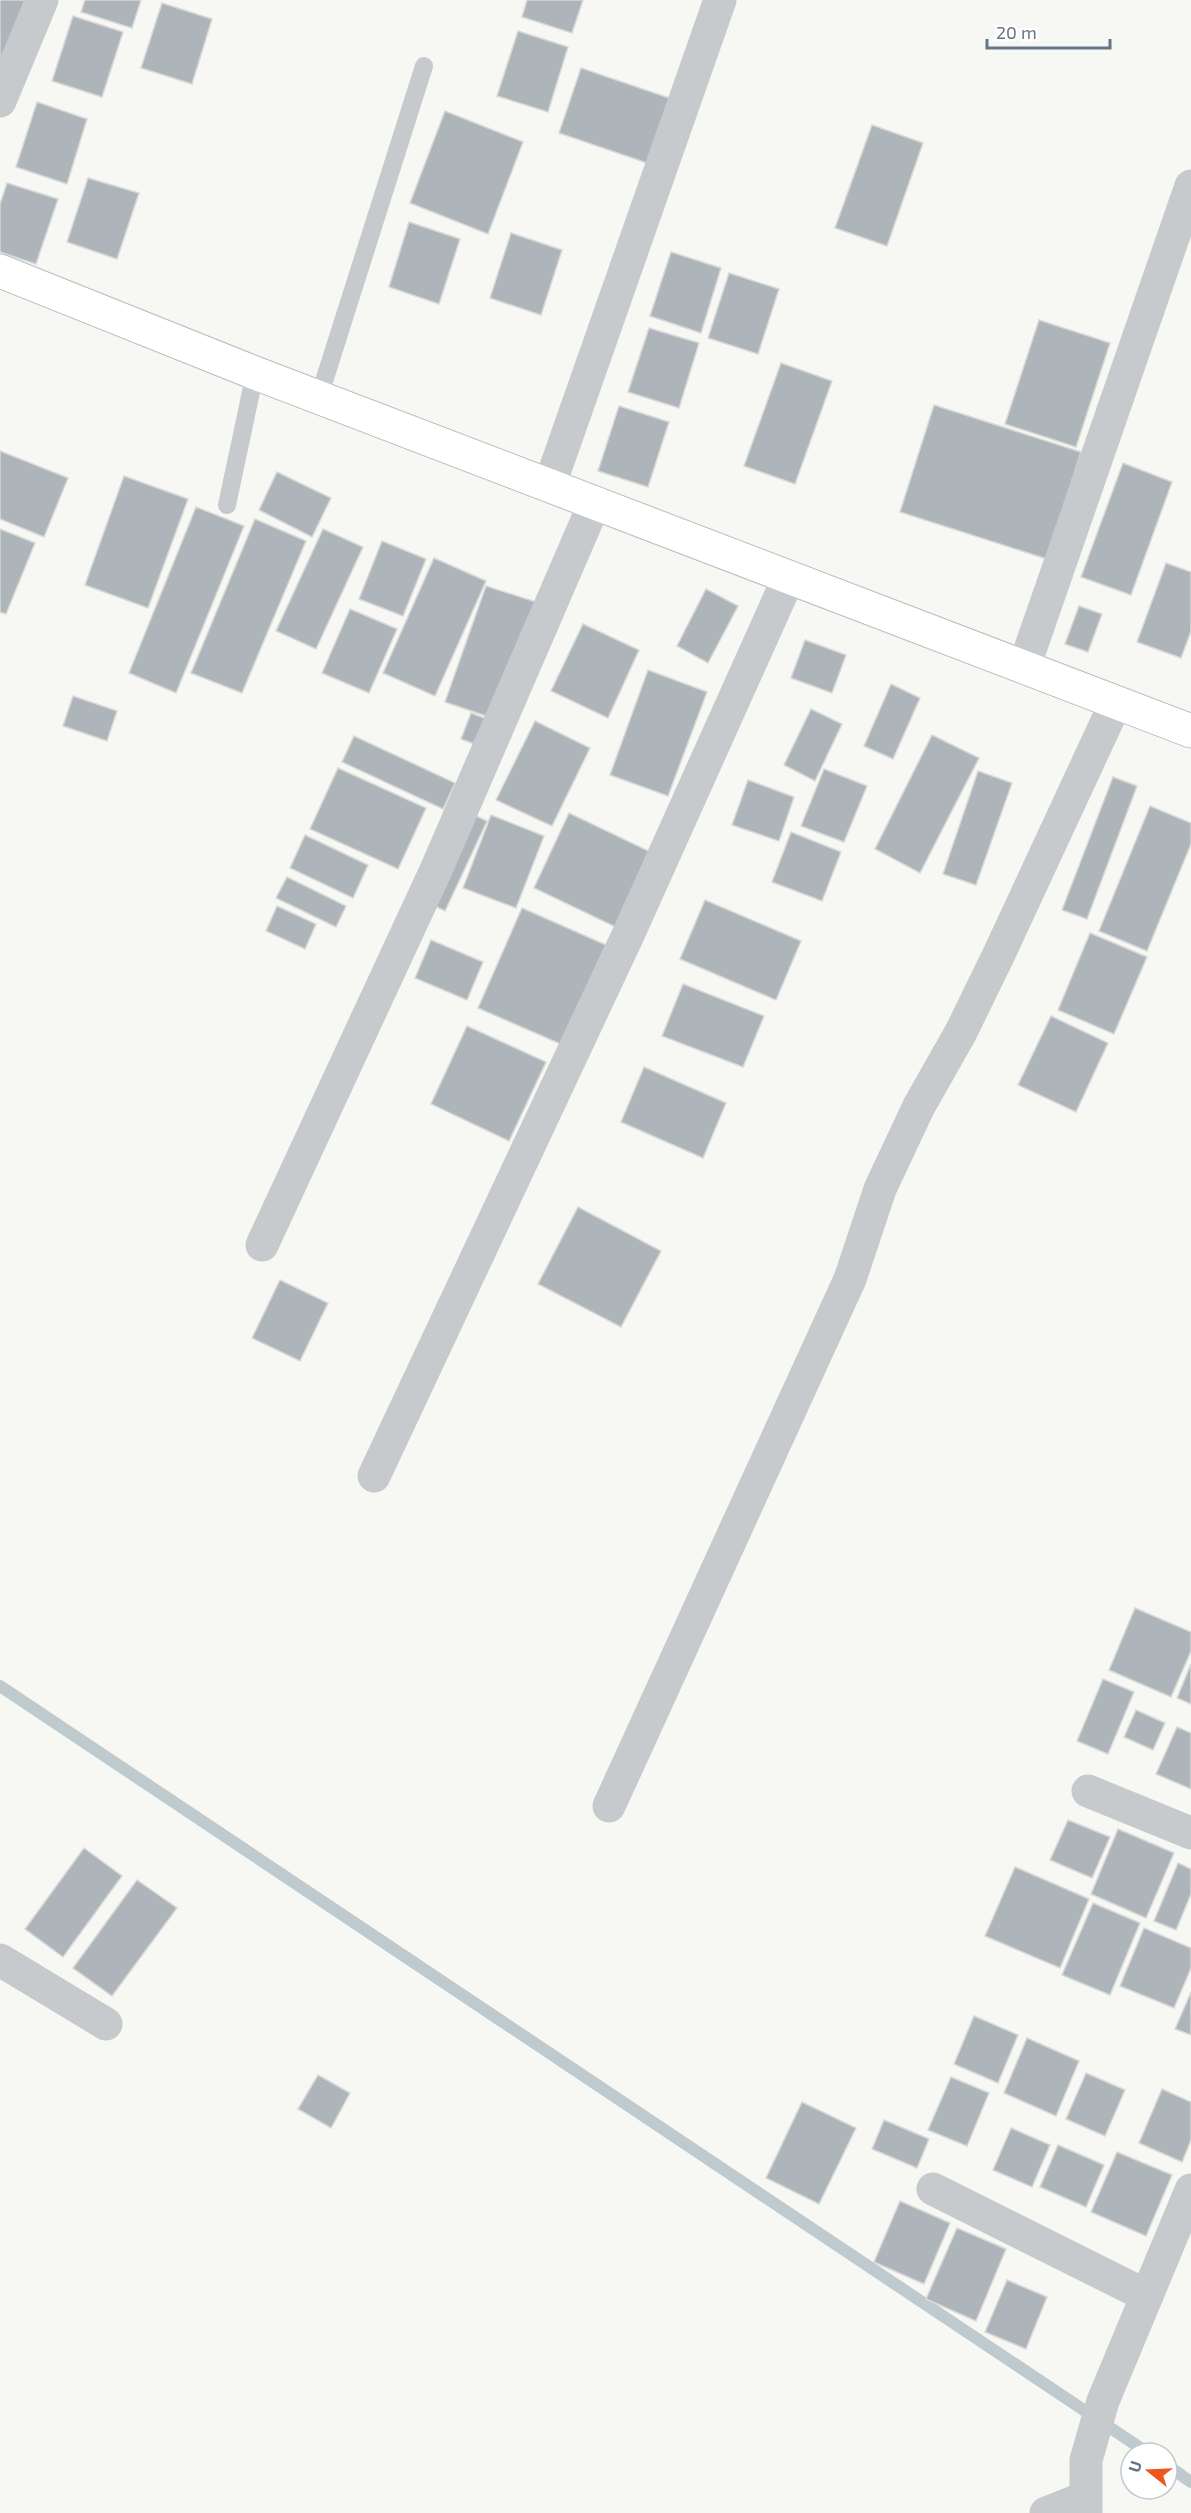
<svg xmlns="http://www.w3.org/2000/svg" width="1191" height="2513" viewBox="0 0 1191 2513" font-family="'Exo 2',sans-serif">
  <style>
    .lines { fill: none; stroke-linecap: round; stroke-linejoin: round }
    .stream { stroke: #bfcacf; stroke-width: 12 }
    .building { fill: #adb5bb; stroke: #d8d8d6; stroke-width: 1.5 }
    .secondary-casing { stroke: #b8bdc2; stroke-width: 35 }
    .lane { stroke: #c6cacd; stroke-width: 18 }
    .street { stroke: #c6cacd; stroke-width: 33 }
    .secondary { stroke: #fff; stroke-width: 33 }
  </style>
  <rect width="100%" height="100%" fill="#f7f7f3"/>
  <g class="lines">
    <g class="stream">
      <path d="M0 1686 1148 2453"/>
      <path d="M1167 2465 1191 2482"/>
    </g>
  </g>
  <g class="building">
    <path d="M0 0H25L0 64Z"/>
    <path d="M85 0H141L132 28 81 12Z"/>
    <path d="M527 0H583L572 33 522 17Z"/>
    <path d="M162 3 212 19 192 84 141 68Z"/>
    <path d="M73 16 123 32 102 97 52 81Z"/>
    <path d="M518 31 568 47 548 112 497 96Z"/>
    <path d="M581 68 675 100 653 165 559 133Z"/>
    <path d="M37 102 87 119 67 184 16 167Z"/>
    <path d="M445 111 523 142 488 234 410 203Z"/>
    <path d="M872 125 923 143 887 246 835 228Z"/>
    <path d="M88 178 139 193 117 259 67 242Z"/>
    <path d="M7 183 58 199 36 264 0 252V204Z"/>
    <path d="M409 222 460 239 439 304 389 287Z"/>
    <path d="M511 233 562 250 541 315 490 298Z"/>
    <path d="M671 252 721 268 701 333 650 316Z"/>
    <path d="M729 273 779 289 758 354 708 338Z"/>
    <path d="M1039 320 1110 343 1076 447 1005 424Z"/>
    <path d="M649 328 699 343 679 408 628 392Z"/>
    <path d="M781 363 832 381 795 484 744 466Z"/>
    <path d="M934 405 1081 452 1047 559 900 512Z"/>
    <path d="M619 406 669 422 648 487 598 471Z"/>
    <path d="M0 451 68 478 44 537 0 519Z"/>
    <path d="M1123 463 1172 482 1131 595 1081 577Z"/>
    <path d="M277 472 331 498 312 537 259 510Z"/>
    <path d="M124 476 188 499 148 608 85 585Z"/>
    <path d="M196 507 244 526 176 693 129 673Z"/>
    <path d="M255 519 306 541 242 693 191 673Z"/>
    <path d="M0 529 35 543 6 614 0 612Z"/>
    <path d="M323 529 363 547 316 649 276 631Z"/>
    <path d="M382 541 426 559 403 616 359 599Z"/>
    <path d="M434 558 486 581 435 696 383 673Z"/>
    <path d="M1166 563 1191 572V631L1181 658 1137 642Z"/>
    <path d="M486 586 539 603 498 720 445 702Z"/>
    <path d="M706 589 738 606 708 663 677 646Z"/>
    <path d="M1079 606 1102 614 1088 652 1065 644Z"/>
    <path d="M350 609 397 629 369 693 322 673Z"/>
    <path d="M583 624 639 650 608 718 551 691Z"/>
    <path d="M805 640 846 655 832 693 791 678Z"/>
    <path d="M648 670 707 692 668 796 610 775Z"/>
    <path d="M891 684 920 698 893 759 864 746Z"/>
    <path d="M73 696 117 711 107 741 63 726Z"/>
    <path d="M811 709 842 724 815 781 784 765Z"/>
    <path d="M471 713 495 722 485 748 461 739Z"/>
    <path d="M535 721 590 748 552 826 496 800Z"/>
    <path d="M932 735 979 758 920 873 875 849Z"/>
    <path d="M354 736 455 783 443 809 342 762Z"/>
    <path d="M338 768 426 808 398 869 310 829Z"/>
    <path d="M824 769 867 786 844 842 801 826Z"/>
    <path d="M978 771 1012 783 976 885 943 874Z"/>
    <path d="M1113 777 1137 786 1087 919 1062 910Z"/>
    <path d="M748 780 794 797 779 841 732 825Z"/>
    <path d="M1150 806 1191 823V844L1147 951 1099 931Z"/>
    <path d="M467 812 487 821 445 911 425 901Z"/>
    <path d="M569 813 659 856 624 931 534 888Z"/>
    <path d="M491 815 544 836 516 908 463 888Z"/>
    <path d="M791 832 841 852 822 901 772 882Z"/>
    <path d="M305 835 368 865 353 898 290 868Z"/>
    <path d="M287 877 346 906 336 927 276 898Z"/>
    <path d="M705 900 801 941 776 1000 680 959Z"/>
    <path d="M277 906 316 924 305 949 266 931Z"/>
    <path d="M522 908 606 945 563 1045 478 1008Z"/>
    <path d="M1090 933 1147 957 1114 1034 1058 1010Z"/>
    <path d="M431 940 483 962 467 1000 415 978Z"/>
    <path d="M683 984 764 1016 743 1067 662 1036Z"/>
    <path d="M1051 1016 1108 1043 1076 1112 1018 1085Z"/>
    <path d="M467 1026 546 1062 509 1141 431 1104Z"/>
    <path d="M644 1067 726 1103 703 1158 621 1122Z"/>
    <path d="M578 1207 661 1251 621 1327 538 1284Z"/>
    <path d="M280 1280 328 1303 300 1361 252 1338Z"/>
    <path d="M1135 1608 1191 1632V1651L1171 1697 1109 1670Z"/>
    <path d="M1191 1664V1704L1177 1698Z"/>
    <path d="M1103 1679 1134 1692 1108 1754 1077 1741Z"/>
    <path d="M1136 1710 1165 1723 1153 1750 1124 1737Z"/>
    <path d="M1177 1727 1191 1733V1789L1156 1774Z"/>
    <path d="M1068 1820 1110 1837 1092 1878 1050 1860Z"/>
    <path d="M1118 1829 1174 1853 1146 1918 1091 1894Z"/>
    <path d="M84 1848 122 1876 63 1957 25 1929Z"/>
    <path d="M1178 1863 1191 1869V1894L1176 1930 1154 1921Z"/>
    <path d="M1015 1867 1089 1899 1060 1968 985 1936Z"/>
    <path d="M137 1880 177 1908 112 1996 73 1968Z"/>
    <path d="M1093 1903 1140 1923 1110 1995 1062 1975Z"/>
    <path d="M1144 1928 1191 1948V1968L1174 2008 1120 1986Z"/>
    <path d="M1191 1992V2035L1175 2029Z"/>
    <path d="M974 2016 1018 2035 998 2083 954 2064Z"/>
    <path d="M1027 2038 1079 2061 1056 2116 1004 2093Z"/>
    <path d="M1086 2073 1125 2090 1105 2136 1066 2119Z"/>
    <path d="M318 2075 350 2093 331 2128 298 2109Z"/>
    <path d="M951 2077 989 2093 967 2146 928 2130Z"/>
    <path d="M1162 2089 1191 2102V2140L1182 2162 1139 2143Z"/>
    <path d="M802 2102 856 2128 819 2204 766 2178Z"/>
    <path d="M884 2120 929 2139 917 2168 872 2149Z"/>
    <path d="M1011 2128 1050 2145 1032 2187 993 2170Z"/>
    <path d="M1058 2145 1104 2165 1086 2207 1040 2187Z"/>
    <path d="M1117 2152 1172 2175 1146 2236 1091 2212Z"/>
    <path d="M900 2201 950 2223 924 2284 874 2262Z"/>
    <path d="M957 2228 1006 2249 976 2321 926 2299Z"/>
    <path d="M1007 2280 1047 2297 1026 2349 985 2332Z"/>
  </g>
  <g class="lines">
    <g class="secondary-casing">
      <path id="secondary" d="M0 271 255 373 1191 731"/>
    </g>
    <g class="lane">
      <path d="M319 397 424 66"/>
      <path d="M227 505 255 373"/>
    </g>
    <g class="street">
      <path d="M0 101 42 0"/>
      <path d="M550 484 720 0"/>
      <path d="M1024 667 1191 186"/>
      <path d="M262 1245 436 870 595 502"/>
      <path d="M374 1476 628 935 789 577"/>
      <path d="M1088 1791 1191 1833"/>
      <path d="M609 1806 850 1279 880 1189 919 1106 961 1032 999 954 1116 702"/>
      <path d="M0 1960 106 2024"/>
      <path d="M933 2189 1147 2296"/>
      <path d="M1046 2513 1084 2498"/>
      <path d="M1086 2513V2460L1103 2401 1191 2190"/>
    </g>
    <use href="#secondary" class="secondary"/>
  </g>
  <g transform="translate(1149 2471) rotate(288)"><circle r="28" fill="#ffffff" stroke="#c1c8cf" stroke-width="1.5"/>
  <path d="M0-4.5L10 22L0 15L-10 22Z" fill="#ed561d"/>
  <text y="-9" font-size="16" font-weight="bold" text-anchor="middle" fill="#647686">U</text>
  </g>
  <path d="M987 39v9h123v-9" fill="none" stroke="#647686" stroke-width="3"/>
  <text x="996" y="39" font-size="18" fill="#647686" stroke="#ffffff" stroke-width="4.5" paint-order="stroke">20 m</text>
</svg>
